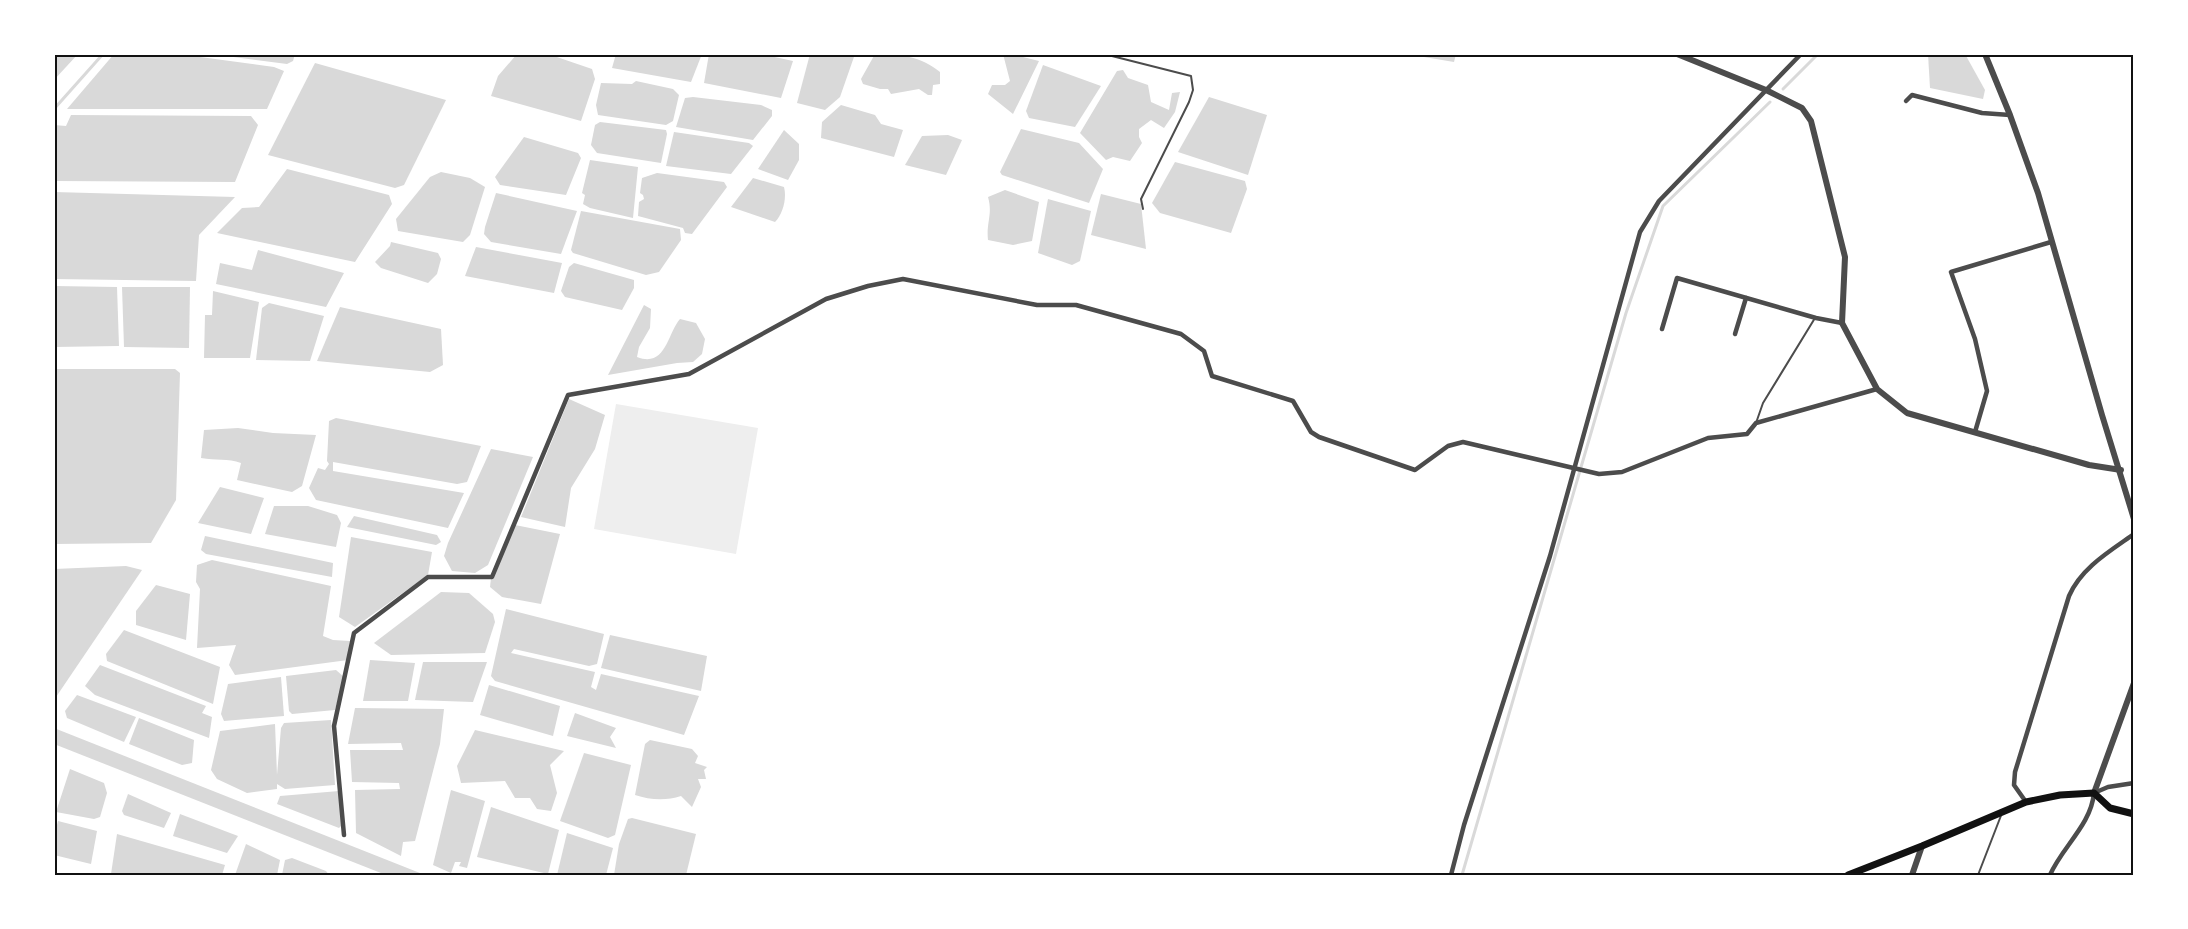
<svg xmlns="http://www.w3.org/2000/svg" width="2188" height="929" viewBox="0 0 2188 929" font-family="Inter,sans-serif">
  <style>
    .green { fill: #eee }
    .water { fill: #d9d9d9 }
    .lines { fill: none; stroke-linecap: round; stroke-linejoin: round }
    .stream { stroke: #d9d9d9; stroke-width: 3 }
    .service { stroke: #4c4c4c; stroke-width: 2 }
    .minor { stroke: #4c4c4c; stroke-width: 4.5 }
    .tertiary { stroke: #4c4c4c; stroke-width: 6 }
    .secondary { stroke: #111; stroke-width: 7 }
    .neatline { fill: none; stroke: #111; stroke-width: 2 }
  </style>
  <rect width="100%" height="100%" fill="#fff"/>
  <path class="green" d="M616 404 758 428 736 554 594 529Z"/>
  <g class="water">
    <path d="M54 54H78L54 80Z"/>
    <path d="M114 54H178L274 67 284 71 267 109H67Z"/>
    <path d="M211 54H295L293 61 287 64Z"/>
    <path d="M517 54H548L592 69 595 79 581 121 491 96 498 76Z"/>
    <path d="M616 54H702L691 82 612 68Z"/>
    <path d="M709 54H761L793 61 781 98 704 83Z"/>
    <path d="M810 54H855L840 97 825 110 797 103Z"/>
    <path d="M875 54C899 54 921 56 940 72V84L933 85 932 95H928L919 89 891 94 888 89H880L863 84 861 79Z"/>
    <path d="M1003 54H1011L1039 61 1013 114 988 94 992 85H1005L1010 81Z"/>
    <path d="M1406 54H1456L1454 62Z"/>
    <path d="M1928 54H1965L1985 90 1983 99 1930 88Z"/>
    <path d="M315 63 446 100 404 185 395 188 268 155Z"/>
    <path d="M1043 65 1101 86 1075 127 1029 118 1026 111Z"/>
    <path d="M1123 70 1128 78 1148 85 1151 102 1169 110 1172 93 1180 92 1175 112 1164 128 1151 120 1139 129V137L1142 143 1130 161 1113 157 1106 160 1080 133 1117 71Z"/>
    <path d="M636 81 673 89 679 95 673 121 666 125 598 115 596 105 601 83 632 84Z"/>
    <path d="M693 97 761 105 772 110V116L753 140 676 127 685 98Z"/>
    <path d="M1209 97 1267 115 1248 175 1178 152Z"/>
    <path d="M841 105 875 115 881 124 903 130 894 157 821 138 822 122Z"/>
    <path d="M71 115 251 116 258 125 235 182 54 181V125L66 126Z"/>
    <path d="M600 122 666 130 667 134 661 163 597 153 591 145 595 125Z"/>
    <path d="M1021 129 1079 143 1103 169 1089 203 1002 175 1000 172Z"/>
    <path d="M784 130 799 144V160L788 180 758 169Z"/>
    <path d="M674 132 749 143 753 146 731 174 666 166Z"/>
    <path d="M948 135 962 140 946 175 905 165 922 136Z"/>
    <path d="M524 137 578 153 581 158 566 195 500 185 495 177Z"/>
    <path d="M590 160 638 167 633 218 590 208 583 204 585 195 582 193Z"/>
    <path d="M1175 162 1245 181 1247 189 1231 233 1160 213 1152 203Z"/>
    <path d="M287 169 389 195 392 204 355 262 217 233 242 208 259 207Z"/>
    <path d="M441 172 470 178 485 187 470 235 463 242 398 231 396 219 430 177Z"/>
    <path d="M657 173 724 182 727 187 692 234 685 233 683 228 638 216 639 202 644 199 643 195 640 193 642 178Z"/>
    <path d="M753 178 784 187C787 198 783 214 775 222L731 207Z"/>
    <path d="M1005 190 1039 202 1032 241 1013 245 988 240C986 222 993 215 988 197Z"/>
    <path d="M54 192 235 197 199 235 196 281 54 279Z"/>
    <path d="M496 193 577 211 561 254 491 242 484 234 485 227Z"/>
    <path d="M1101 194 1141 204 1146 249 1091 235Z"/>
    <path d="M1048 199 1091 211 1080 261 1072 265 1038 253Z"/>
    <path d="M581 211 680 229 681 240 659 272 646 275 573 253 571 250Z"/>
    <path d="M391 242 438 253 441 259 437 274 428 283 381 268 375 262 390 246Z"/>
    <path d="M476 247 562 263 554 293 465 276Z"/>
    <path d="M258 250 344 273 326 307 216 284 220 263 252 270Z"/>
    <path d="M574 263 634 280V288L622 310 565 297 561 291 569 267Z"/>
    <path d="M54 286 117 287 119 346 54 347Z"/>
    <path d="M122 287H190L189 348 124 347Z"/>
    <path d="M213 291 259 302 250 358H204L205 315H212Z"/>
    <path d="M269 303 324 316 310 361 256 360 262 308Z"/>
    <path d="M644 305 651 309 650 328 639 347 637 357C666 368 667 334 680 319L696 323 705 339 702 354 693 362 677 363 608 375Z"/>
    <path d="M340 307 441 329 443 365 430 372 317 361Z"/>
    <path d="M54 369H175L180 373 176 500 151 543 54 544Z"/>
    <path d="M569 399 605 415 595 449 571 488 565 527 521 517Z"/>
    <path d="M336 418 481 446 467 482 457 484 333 462V471L464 493 448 528 316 500 309 488 318 468 325 470 329 464 327 461 329 421Z"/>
    <path d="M238 428 273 433 316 435 302 486 292 492 237 480 241 463C228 458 216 461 201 458L204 430Z"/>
    <path d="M491 449 533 457 488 565 475 573 452 571 444 556 448 543Z"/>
    <path d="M220 487 264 498 251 534 198 523Z"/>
    <path d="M274 506H308L337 515 341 523 336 547 265 534Z"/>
    <path d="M354 516 437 535 441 542 436 545 347 527Z"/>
    <path d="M515 525 560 534 541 604 502 597 490 587 491 578Z"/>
    <path d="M205 536 333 563 332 577 206 554 201 550Z"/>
    <path d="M351 537 432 552 428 575 355 627 339 617Z"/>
    <path d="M212 560 331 586 323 636 333 640 350 641 348 660 235 675 229 665 236 645 197 648 200 589 196 582 197 565Z"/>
    <path d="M126 566 142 570 54 700V569Z"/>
    <path d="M156 585 190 594 186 640 136 625V611Z"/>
    <path d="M441 592 469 593 493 614 495 622 485 653 391 655 374 643Z"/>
    <path d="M506 609 604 634 597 664 589 666 514 649 511 653 595 672 591 687 596 690 601 674 699 696 684 735 495 681 491 676Z"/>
    <path d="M124 630 220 667 213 704 107 661 106 654Z"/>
    <path d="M610 635 707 656 701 691 601 668Z"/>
    <path d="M370 660 415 663 408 701H363Z"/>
    <path d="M423 662H487L473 702 415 700Z"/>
    <path d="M100 665 206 706 202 713 212 717 209 738 95 695 85 686Z"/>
    <path d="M336 670 344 677 335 710 292 714 289 711 286 676Z"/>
    <path d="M281 677 284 716 224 721 221 714 228 684Z"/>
    <path d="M489 685 560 706 553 736 480 715Z"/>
    <path d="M77 695 136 717 124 742 67 718 65 711Z"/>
    <path d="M355 708 444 709 440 744 415 841 403 842 401 856 356 833 355 790 400 789 399 783 352 782 350 750H403L401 743 348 744Z"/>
    <path d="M575 713 616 728 610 737 616 748 567 736Z"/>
    <path d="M139 718 194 740 192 763 182 765 129 744Z"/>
    <path d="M331 720 335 785 285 789 277 784V789L247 793 217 779 211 770 220 731 275 724 277 775 281 728 284 723Z"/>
    <path d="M54 728 425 875H386L54 744Z"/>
    <path d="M475 730 564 751 550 765 557 793 551 811 537 809 530 798H515L505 781 461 783 457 766Z"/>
    <path d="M650 740 692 749 698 756 695 763 707 767 704 770 706 779H698L701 787 692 807 681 796C666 801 650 800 635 795L645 744Z"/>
    <path d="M584 753 631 765 615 835 608 838 560 821Z"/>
    <path d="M70 769 104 783 107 793 100 817 94 819 56 812Z"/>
    <path d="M451 790 485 801 467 868 459 866 461 862H455L451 873 433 865Z"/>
    <path d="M339 791 343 824 339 828 277 804 280 796Z"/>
    <path d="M128 794 171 813 164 828 124 815 122 811Z"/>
    <path d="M491 807 559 830 548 874 477 857Z"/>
    <path d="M180 814 238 836 227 853 173 836Z"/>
    <path d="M632 818 696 834 686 875H614L619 844 628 819Z"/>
    <path d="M58 821 97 831 91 864 54 855V837Z"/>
    <path d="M567 833 613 848 606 875H557Z"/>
    <path d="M117 834 225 865 222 875 111 874Z"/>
    <path d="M246 844 280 860 277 875H235Z"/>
    <path d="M292 858 326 871 329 875H282L285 860Z"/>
  </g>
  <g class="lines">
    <g class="stream">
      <path d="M1783 89 1818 54"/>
      <path d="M54 109 103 54"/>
      <path d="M1462 875 1626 313 1663 206 1770 102"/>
    </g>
    <g class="service">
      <path d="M1104 54 1191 76 1193 90 1189 102 1141 199 1143 209"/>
      <path d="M1756 423 1763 403 1815 318"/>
      <path d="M1978 875 2002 813"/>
    </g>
    <g class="minor">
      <path d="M1906 101 1912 95 1982 113 2010 115"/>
      <path d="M1662 329 1677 278 1816 318 1842 323"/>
      <path d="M1735 334 1746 298"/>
      <path d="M1975 432 1987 391 1975 339 1951 272 2051 242"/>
      <path d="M2026 802 2014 785 2015 772 2069 596C2081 568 2110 551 2134 534"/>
      <path d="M344 835 334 726 354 633 428 577H492L568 395 689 374 826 299 868 286 903 279 1037 305H1076L1181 334 1204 351 1212 376 1293 401 1311 432 1319 437 1415 470 1448 446 1463 442 1599 474 1622 472 1708 438 1747 434 1756 423 1877 389"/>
      <path d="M1451 875 1464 825 1550 556 1640 232 1659 201 1801 54"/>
      <path d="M2050 875C2062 847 2091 825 2094 793L2108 787 2134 783"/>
    </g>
    <g class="tertiary">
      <path d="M1677 54 1766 90 1802 108 1811 121 1845 257 1842 323 1877 389 1907 413 2089 465 2121 470"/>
      <path d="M1985 54 2010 115 2038 193 2102 415 2134 519"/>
      <path d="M2094 793 2134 683"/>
      <path d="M1912 875 1922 846"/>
    </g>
    <path class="secondary" d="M1848 875 1922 846 2026 802 2060 795 2094 793 2110 808 2134 814"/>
  </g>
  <rect width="2188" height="929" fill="none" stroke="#ffffff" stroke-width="111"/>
  <rect x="56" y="56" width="2076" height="818" class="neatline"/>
</svg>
